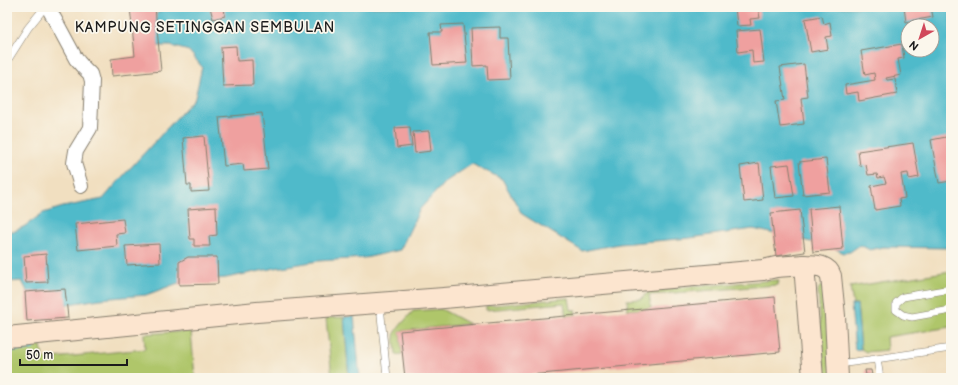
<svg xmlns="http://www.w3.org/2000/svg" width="958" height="385" viewBox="0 0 958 385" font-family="'Balsamiq Sans',sans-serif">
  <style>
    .green { fill: #afc66b; stroke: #667144 }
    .water { fill: #4fbaca; stroke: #366b73; fill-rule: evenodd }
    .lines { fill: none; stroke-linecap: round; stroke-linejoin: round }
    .stream { stroke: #4fbaca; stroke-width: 4.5 }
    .building { fill: #efa09f }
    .lane-casing { stroke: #867e6e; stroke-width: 8 }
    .street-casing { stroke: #867e6e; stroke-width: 16 }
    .secondary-casing { stroke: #867e6e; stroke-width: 22 }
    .lane { stroke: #fff; stroke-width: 7 }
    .street { stroke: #fff; stroke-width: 14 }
    .secondary { stroke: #fce5cf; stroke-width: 20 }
    .labels { text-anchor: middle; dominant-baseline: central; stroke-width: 3.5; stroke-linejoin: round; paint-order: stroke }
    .quarter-label { font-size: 14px; letter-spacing: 1px; fill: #1c1c1c; stroke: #fbf7ec }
  </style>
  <rect width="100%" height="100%" fill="#fbf7ec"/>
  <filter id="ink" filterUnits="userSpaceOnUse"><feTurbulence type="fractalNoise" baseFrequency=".025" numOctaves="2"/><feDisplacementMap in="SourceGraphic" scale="8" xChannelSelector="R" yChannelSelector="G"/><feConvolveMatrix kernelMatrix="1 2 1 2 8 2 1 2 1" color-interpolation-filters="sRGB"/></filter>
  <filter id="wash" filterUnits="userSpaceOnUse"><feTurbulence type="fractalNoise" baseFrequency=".012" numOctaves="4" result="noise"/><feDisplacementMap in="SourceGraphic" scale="16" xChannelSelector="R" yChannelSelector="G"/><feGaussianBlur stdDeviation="0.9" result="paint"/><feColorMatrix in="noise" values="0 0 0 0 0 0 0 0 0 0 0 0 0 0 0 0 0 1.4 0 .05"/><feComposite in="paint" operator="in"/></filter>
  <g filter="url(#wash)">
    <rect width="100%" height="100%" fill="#f1dfc0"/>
    <g class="green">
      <path d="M951 271V327L886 337 887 350 866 352 861 349 857 304H853L850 287Z"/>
      <path d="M776 280H778L779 282 777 285 649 295 651 308 628 310 627 300 641 299 651 290Z"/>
      <path d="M821 286H824L835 378H825L818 291 819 288Z"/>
      <path d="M569 298 571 310H575L576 315 566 316 564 303 486 310V306Z"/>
      <path d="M441 309 469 324 400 331 402 354 396 355 394 335 399 327 413 311Z"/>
      <path d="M344 317 349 378H332L326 318Z"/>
      <path d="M191 331 195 378H7V352L15 347 41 345 43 359 145 349 144 334Z"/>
    </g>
    <g class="water">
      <path d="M164 7H951V248L883 247 870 250 860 245 850 252 844 253 829 246 753 229 690 238 619 244 582 251 522 214 502 179 472 164 445 182 420 209 400 250 365 258 318 261 275 268 226 278 181 282 146 295 100 299 62 305 30 297 22 281 7 282V229L13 232 25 226 43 213 63 207 103 199 122 177 195 98 202 67 189 51 171 46H157L148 20 163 9ZM908 26H932V50H908Z"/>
      <path d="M857 304 861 349 855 350 851 305Z"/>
      <path d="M354 316 360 378H349L344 317Z"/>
    </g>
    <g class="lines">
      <path class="stream" d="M7 352 9 350 32 348"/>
    </g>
    <g id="blocks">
      <g class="building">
        <path d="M130 7H155L161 71 112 76 111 59 135 56Z"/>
        <path d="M210 7H224L225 16 213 19Z"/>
        <path d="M735 7H758L760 18 750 19 751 25 737 26Z"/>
        <path d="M904 7H931L933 17 906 22Z"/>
        <path d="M822 16 824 24 830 22 832 36 826 37 828 49 811 52 805 19Z"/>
        <path d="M463 24 467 63 433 65 430 32H442L441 25Z"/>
        <path d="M500 27V38H508L510 79 488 80 487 65 473 66 471 28Z"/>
        <path d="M760 29 764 62 753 63 752 50 738 52 736 31Z"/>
        <path d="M902 44 904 58 898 59 901 75 886 78 887 80 895 79 897 94 859 101 858 92 846 94 845 85 875 80 874 73 865 75 861 51Z"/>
        <path d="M236 46 237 61 252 60 253 85 223 86 221 47Z"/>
        <path d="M804 64 808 97 801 98 804 124 780 127 776 101 785 100 780 67Z"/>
        <path d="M262 113 268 169 244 171 243 164 224 166 219 117Z"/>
        <path d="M410 127 412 146 397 148 395 128Z"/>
        <path d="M429 131 431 151 415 153 413 132Z"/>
        <path d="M204 136 209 191 191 192V185H187L183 138Z"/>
        <path d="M951 136V181L939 183 931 140Z"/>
        <path d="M913 143 919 177 909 179 908 173 901 174 905 198 899 199 900 206 875 210 871 186 886 183 884 177 878 178 877 174 868 175 866 165 860 166 858 151Z"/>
        <path d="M826 159 830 192 803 195 799 162Z"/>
        <path d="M759 163 763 200 744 202 740 166Z"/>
        <path d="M789 164 794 196 775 198 771 166Z"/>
        <path d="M839 206 843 249 813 252 809 209Z"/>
        <path d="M216 207 217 235 209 236 210 246H194V239H190L188 209Z"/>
        <path d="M800 210 805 252 776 256 771 213Z"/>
        <path d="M123 219 125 233 116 234 117 246 78 250 75 224Z"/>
        <path d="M159 244 160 263 127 265 125 246Z"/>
        <path d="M46 254 48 282 26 283 24 256Z"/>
        <path d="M188 257H217L218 284 179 285V262Z"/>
        <path d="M65 289 68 318 27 321 25 292Z"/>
        <path d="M775 297 780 352 497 378H405L400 331Z"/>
        <path d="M865 370H871L872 375H866Z"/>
      </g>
    </g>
  </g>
  <g filter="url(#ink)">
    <use href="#blocks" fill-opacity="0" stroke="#867e6e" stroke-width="1"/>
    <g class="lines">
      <g class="lane-casing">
        <g id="lane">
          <path d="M7 61 28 28 45 7"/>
          <path d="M951 289 903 297 896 303V310L903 315 912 317 951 310"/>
          <path d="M380 305 387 378"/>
          <path d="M877 359 880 378"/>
          <path d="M838 364 869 360 951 348"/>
        </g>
      </g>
      <g class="street-casing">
        <path id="street" d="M48 7 76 59 83 67 90 74 92 81 90 128 76 151 74 163 81 186"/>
      </g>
      <g class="secondary-casing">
        <g id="secondary">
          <path d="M7 337 257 312 444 298 763 270 776 267 804 265"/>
          <path d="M813 378 804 265C815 266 827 264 831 276L835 316 838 378"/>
        </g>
      </g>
      <use href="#lane" class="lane"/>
      <use href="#street" class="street"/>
      <use href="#secondary" class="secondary"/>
    </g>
  </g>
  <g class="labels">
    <g class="quarter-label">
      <text x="205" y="27">KAMPUNG SETINGGAN SEMBULAN</text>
    </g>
  </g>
  <rect width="958" height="385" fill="none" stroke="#fbf7ec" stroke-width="24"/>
  <g transform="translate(920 38) rotate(219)"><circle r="19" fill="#fbf7ec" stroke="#a29f99"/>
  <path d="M0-3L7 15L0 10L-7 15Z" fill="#d1495b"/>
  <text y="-6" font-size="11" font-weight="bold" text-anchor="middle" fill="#1c1c1c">N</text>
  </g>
  <path d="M20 359v6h107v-6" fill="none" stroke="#1c1c1c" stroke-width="2"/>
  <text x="26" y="359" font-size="12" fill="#1c1c1c" stroke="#fbf7ec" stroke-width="3" paint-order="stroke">50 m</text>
</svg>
